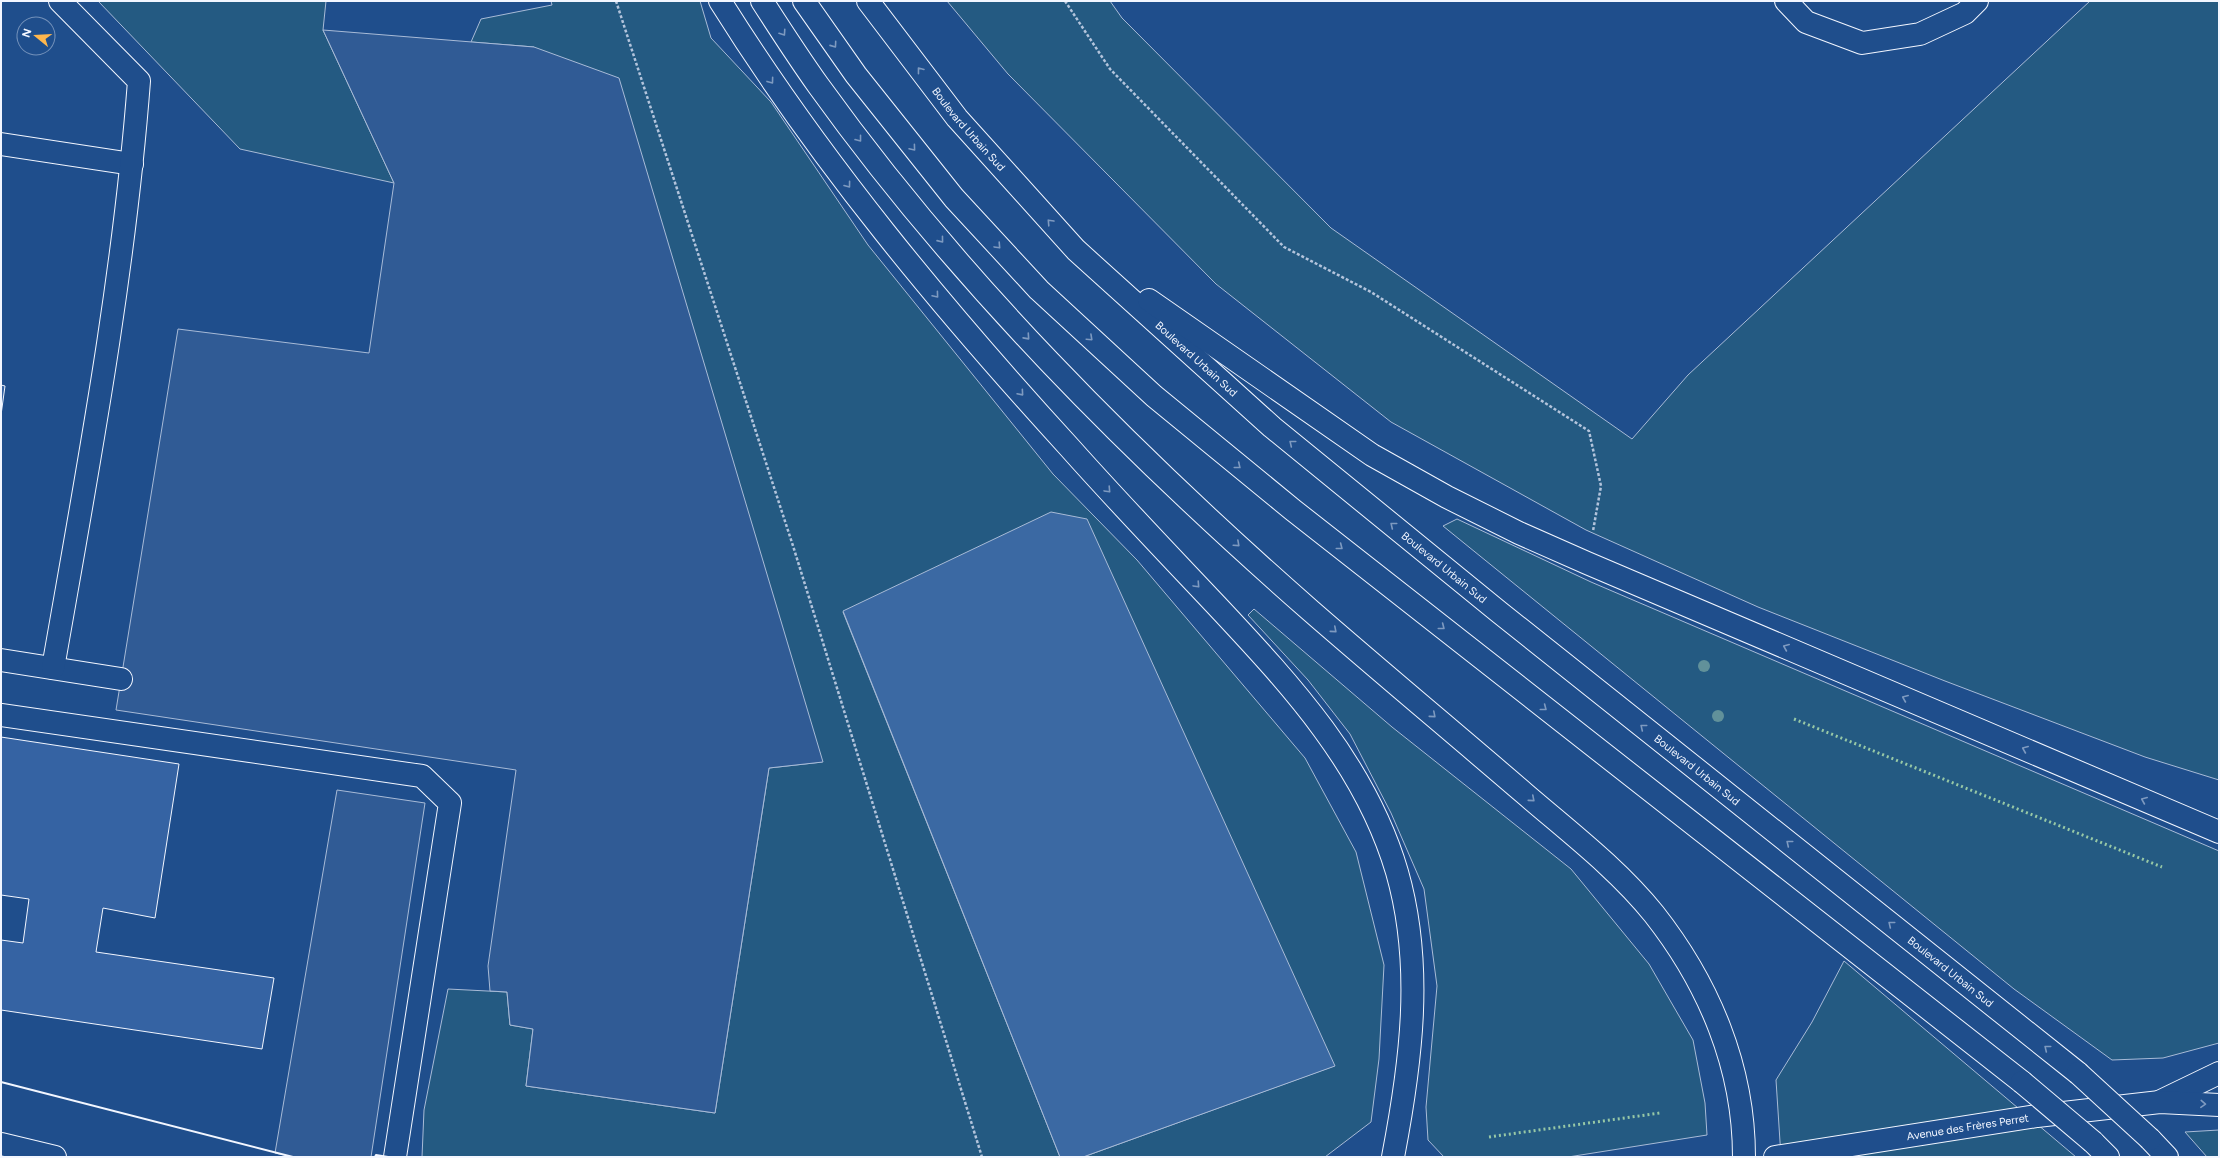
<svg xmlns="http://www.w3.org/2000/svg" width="2220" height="1158" viewBox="0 0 2220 1158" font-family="Figtree,sans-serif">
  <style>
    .green { fill: #245a82; stroke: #a8bbd7 }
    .parking { fill: #305b95; stroke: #a8bbd7 }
    .water { fill: #3b69a3; stroke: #a8bbd7 }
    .building { fill: #3563a3; stroke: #f2f6ff }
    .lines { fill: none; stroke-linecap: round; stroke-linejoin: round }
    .minor-casing { stroke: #f2f6ff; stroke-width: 24 }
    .major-casing { stroke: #f2f6ff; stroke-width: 24 }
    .highway-casing { stroke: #f2f6ff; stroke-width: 24 }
    .path { stroke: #b3c4dc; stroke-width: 2.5; stroke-dasharray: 3 2; stroke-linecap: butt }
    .minor { stroke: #1f4e8c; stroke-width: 22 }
    .major { stroke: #1f4e8c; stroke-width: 22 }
    .highway { stroke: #1f4e8c; stroke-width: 22 }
    .highway-bridge-casing { stroke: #f2f6ff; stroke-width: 24; stroke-linecap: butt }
    .highway-bridge { stroke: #1f4e8c; stroke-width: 22 }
    .hedge { stroke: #97c8a6; stroke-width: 3; stroke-dasharray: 2 3; stroke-linecap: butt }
    .wall { stroke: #f2f6ff; stroke-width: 2 }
    .tree { fill: #61919a }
    .oneway { stroke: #7e9ac0 }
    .labels { text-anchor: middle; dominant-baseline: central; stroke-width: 3; stroke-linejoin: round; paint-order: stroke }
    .street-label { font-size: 11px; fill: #f2f6ff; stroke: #1f4e8c }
  </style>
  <rect width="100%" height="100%" fill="#1f4e8c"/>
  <g class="green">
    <path d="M98 1H326L323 30 394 183 240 149Z"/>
    <path d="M551 1H700L711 38 771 102 868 245 1053 474 1137 560 1305 758 1356 852 1384 965 1379 1059 1371 1122 1325 1157H1083L1334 1066 843 612 1060 1157H422L424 1110 448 989 507 992 510 1025 533 1029 526 1086 715 1113 769 768 822 762 534 47 471 42 481 19 552 5Z"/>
    <path d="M947 1H1110L1122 18 1331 228 1632 439 1688 375 2090 1H2219V780L2145 757 1945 681 1758 607 1586 530 1391 422 1216 284 1008 74Z"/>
    <path d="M1457 519 1591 582 2219 851V1043L2163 1058 2112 1060 2014 989 1443 526Z"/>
    <path d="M1254 609 1392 727 1571 869 1649 964 1693 1040 1705 1103 1707 1135 1568 1157H1444L1428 1140 1426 1107 1437 986 1424 889 1391 813 1350 734 1308 680 1248 615Z"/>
    <path d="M1844 961 2076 1157H1781L1776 1080 1812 1022Z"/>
    <path d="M2219 1130V1157H2207L2185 1132Z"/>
  </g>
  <g class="parking">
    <path d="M323 30 534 47 619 78 823 762 769 768 715 1113 526 1086 533 1029 510 1025 507 992 490 991 488 966 516 770 116 710 178 329 369 353 394 183Z"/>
    <path d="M337 790 425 803 371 1157H293L275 1153Z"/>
  </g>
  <path class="water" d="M1051 512 1087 519 1335 1066 1083 1157H1060L843 611Z"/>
  <g class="building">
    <path d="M1 385 5 386 1 415Z"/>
    <path d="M1 737 179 764 155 918 103 908 96 952 274 978 262 1049 1 1010V940L23 943 29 899 1 895Z"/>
  </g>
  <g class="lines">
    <g class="minor-casing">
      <g id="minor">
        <path d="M1786 1 1806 22 1862 43 1920 34 1965 13 1977 1"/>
        <path d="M1 144 132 164"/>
        <path d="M1 660 121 679"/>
        <path d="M53 668C87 473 124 278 139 81L60 1"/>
        <path d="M1 715 422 776 450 803 395 1157"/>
        <path d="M1 1144 55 1157"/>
      </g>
    </g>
    <g class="major-casing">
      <g id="major">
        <path d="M2161 1101 2219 1073"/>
        <path id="s1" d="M1775 1157 2037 1116 2160 1102 2219 1105"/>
      </g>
    </g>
    <g class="highway-casing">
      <g id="highway">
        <path d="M720 1C820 161 942 308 1070 448 1118 502 1168 554 1218 607 1292 686 1366 766 1397 872 1424 966 1411 1063 1393 1157"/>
        <path d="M762 1C780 29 798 57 818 85 958 280 1131 453 1311 611 1381 672 1453 732 1524 793 1568 831 1617 868 1654 914 1709 984 1744 1067 1744 1157"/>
        <path d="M804 1 856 75 954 198 1039 290 1154 396 1293 510 2022 1082"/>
        <path id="s2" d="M868 1 957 118 1076 250 1272 427 1499 612 2078 1073"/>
        <path d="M1149 300 1372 455 1447 497 1519 533 1587 563 2219 832"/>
        <path d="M2150 1139 2167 1157"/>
        <path d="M2093 1142 2108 1157"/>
      </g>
    </g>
    <g class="path">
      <path d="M616 1 794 549 982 1157"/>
      <path d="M1065 1 1110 69 1284 247 1371 292 1589 431 1601 486 1593 531"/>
    </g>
    <use href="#minor" class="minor"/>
    <use href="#major" class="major"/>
    <use href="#highway" class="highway"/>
    <g class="highway-bridge-casing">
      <g id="highway-bridge">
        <path d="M2078 1073 2150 1139"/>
        <path d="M2022 1082 2093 1142"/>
      </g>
    </g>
    <use href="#highway-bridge" class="highway-bridge"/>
    <g class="hedge">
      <path d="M1794 719 2162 867"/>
      <path d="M1489 1137 1660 1113"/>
    </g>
    <g class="wall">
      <path d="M1 1082 293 1157"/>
      <path d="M375 1157 376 1155 388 1157"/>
    </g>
  </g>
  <g class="tree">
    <circle cx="1704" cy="666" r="6"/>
    <circle cx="1718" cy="716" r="6"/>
  </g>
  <defs><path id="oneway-chevron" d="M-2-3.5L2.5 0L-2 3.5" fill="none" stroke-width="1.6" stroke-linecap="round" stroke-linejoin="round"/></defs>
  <g class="oneway">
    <use href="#oneway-chevron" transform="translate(783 33) rotate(56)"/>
    <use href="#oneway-chevron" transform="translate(834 45) rotate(55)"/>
    <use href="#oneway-chevron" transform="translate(920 70) rotate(-128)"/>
    <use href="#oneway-chevron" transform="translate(771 81) rotate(54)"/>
    <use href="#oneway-chevron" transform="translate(859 139) rotate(52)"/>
    <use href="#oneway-chevron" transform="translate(913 148) rotate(50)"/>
    <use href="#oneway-chevron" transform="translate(848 185) rotate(53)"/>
    <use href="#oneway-chevron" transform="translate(1050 222) rotate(-133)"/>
    <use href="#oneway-chevron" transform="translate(941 240) rotate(51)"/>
    <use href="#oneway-chevron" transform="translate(998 246) rotate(47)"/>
    <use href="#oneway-chevron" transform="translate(936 295) rotate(50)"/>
    <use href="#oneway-chevron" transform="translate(1027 337) rotate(48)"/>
    <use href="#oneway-chevron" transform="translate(1090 338) rotate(43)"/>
    <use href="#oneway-chevron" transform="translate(1021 393) rotate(49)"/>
    <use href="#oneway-chevron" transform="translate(1292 443) rotate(-141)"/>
    <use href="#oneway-chevron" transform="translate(1238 466) rotate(39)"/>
    <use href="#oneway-chevron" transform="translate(1108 490) rotate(47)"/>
    <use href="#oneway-chevron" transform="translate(1393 525) rotate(-141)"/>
    <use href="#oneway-chevron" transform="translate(1237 544) rotate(42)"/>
    <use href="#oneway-chevron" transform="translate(1340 547) rotate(38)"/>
    <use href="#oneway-chevron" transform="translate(1197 585) rotate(47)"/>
    <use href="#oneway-chevron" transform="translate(1442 627) rotate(38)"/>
    <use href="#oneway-chevron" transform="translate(1334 630) rotate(41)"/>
    <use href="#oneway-chevron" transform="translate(1786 647) rotate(-157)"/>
    <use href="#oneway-chevron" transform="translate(1905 698) rotate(-157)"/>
    <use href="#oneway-chevron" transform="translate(1544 708) rotate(38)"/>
    <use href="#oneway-chevron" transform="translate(1433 715) rotate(41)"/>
    <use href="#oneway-chevron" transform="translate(1643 727) rotate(-141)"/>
    <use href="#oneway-chevron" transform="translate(2025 749) rotate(-157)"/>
    <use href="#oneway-chevron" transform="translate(1532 799) rotate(41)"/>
    <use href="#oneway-chevron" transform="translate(2144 800) rotate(-157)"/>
    <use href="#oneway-chevron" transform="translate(1789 843) rotate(-141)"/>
    <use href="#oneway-chevron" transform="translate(1891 924) rotate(-141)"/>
    <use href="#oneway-chevron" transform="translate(2047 1048) rotate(-141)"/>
    <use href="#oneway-chevron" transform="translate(2203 1104) rotate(3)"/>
  </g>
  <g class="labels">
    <g class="street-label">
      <text stroke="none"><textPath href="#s2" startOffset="163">Boulevard Urbain Sud</textPath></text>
      <text stroke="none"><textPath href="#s2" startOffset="487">Boulevard Urbain Sud</textPath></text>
      <text stroke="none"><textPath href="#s2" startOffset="811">Boulevard Urbain Sud</textPath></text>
      <text stroke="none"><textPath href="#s2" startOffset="1135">Boulevard Urbain Sud</textPath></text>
      <text stroke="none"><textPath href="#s2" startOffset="1459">Boulevard Urbain Sud</textPath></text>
      <text stroke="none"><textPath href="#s1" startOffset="195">Avenue des Frères Perret</textPath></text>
    </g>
  </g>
  <rect width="2220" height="1158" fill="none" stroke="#f2f6ff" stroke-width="4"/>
  <g transform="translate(36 36) rotate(288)"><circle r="19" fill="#1f4e8c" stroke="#7391ba"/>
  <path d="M0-3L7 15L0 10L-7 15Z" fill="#ffb74d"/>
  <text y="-6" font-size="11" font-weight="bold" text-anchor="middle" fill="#f2f6ff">N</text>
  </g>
</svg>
